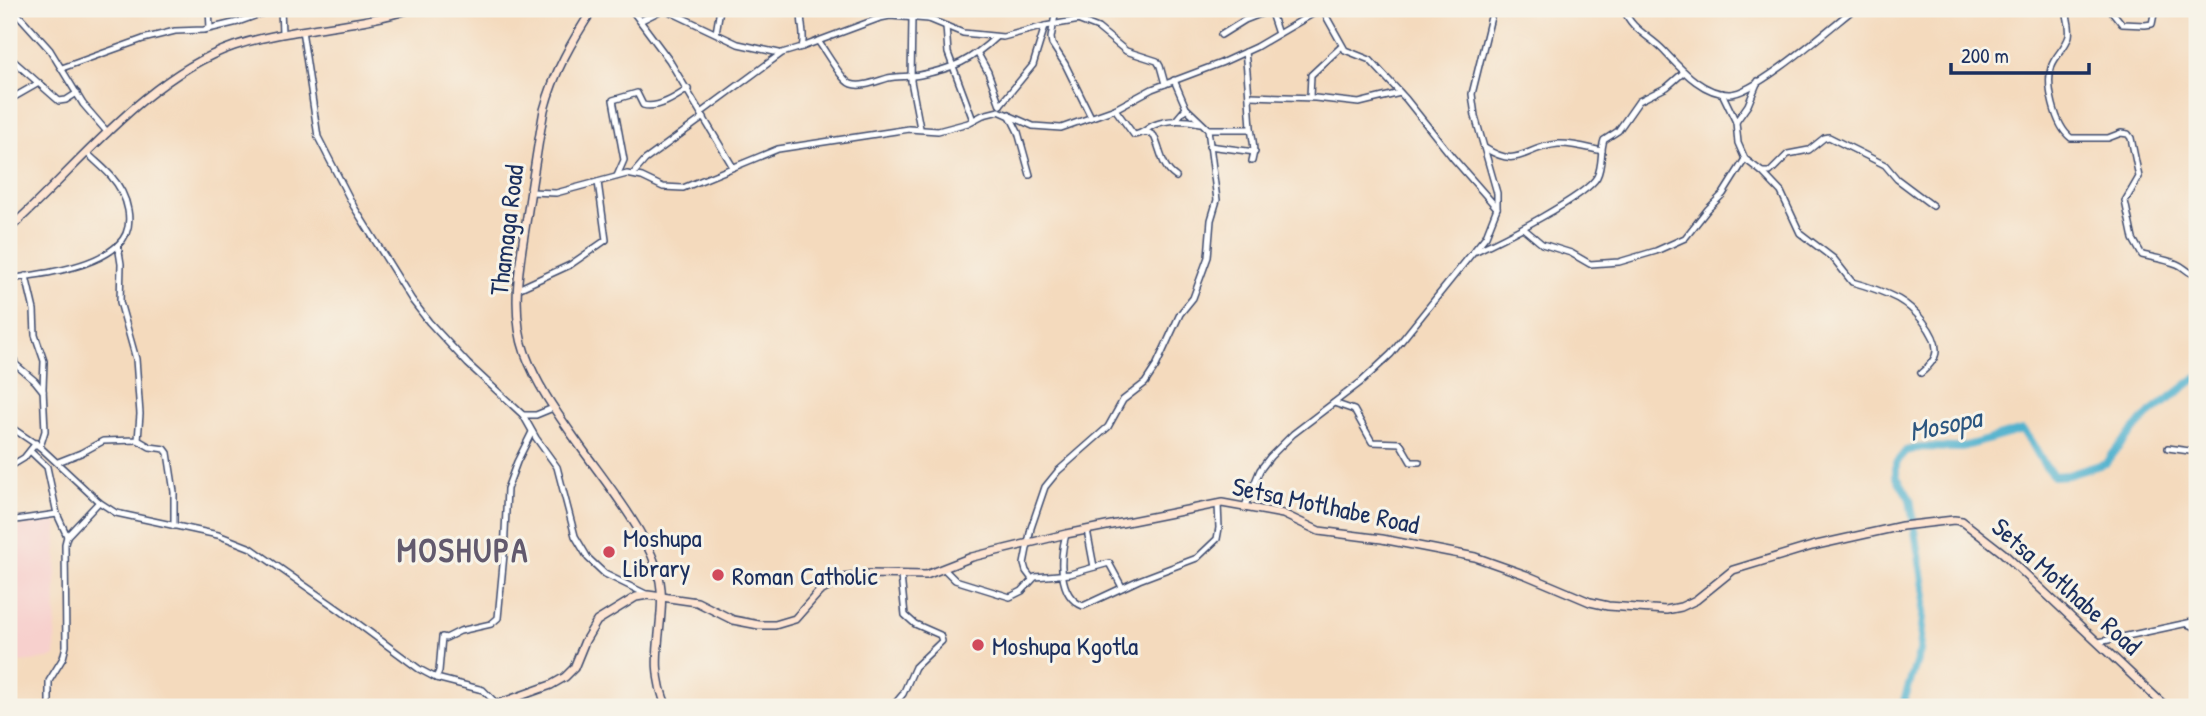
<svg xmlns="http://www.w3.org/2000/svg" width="2206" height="716" viewBox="0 0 2206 716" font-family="'Patrick Hand',sans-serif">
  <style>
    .built { fill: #f7d0cd }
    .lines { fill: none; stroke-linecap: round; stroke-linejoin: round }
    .river { stroke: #4fb1ce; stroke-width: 8 }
    .street-casing { stroke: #3c496c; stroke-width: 8 }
    .secondary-casing { stroke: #3c496c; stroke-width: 10 }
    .street { stroke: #fff; stroke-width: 5 }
    .secondary { stroke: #fde4d1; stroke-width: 7 }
    .poi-dot { fill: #d1495b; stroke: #f7f3e8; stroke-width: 2.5 }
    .labels { text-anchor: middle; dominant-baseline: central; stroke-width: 6; stroke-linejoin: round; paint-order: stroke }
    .street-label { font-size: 26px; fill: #1b2f5e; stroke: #f7f3e8 }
    .poi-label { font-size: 26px; fill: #1b2f5e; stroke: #f7f3e8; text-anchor: start }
    .water-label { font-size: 28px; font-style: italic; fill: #2b5680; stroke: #f7f3e8 }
    .district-label { font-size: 33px; font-weight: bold; letter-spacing: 2px; fill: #625a6e; stroke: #f7f3e8 }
  </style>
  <rect width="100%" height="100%" fill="#f7f3e8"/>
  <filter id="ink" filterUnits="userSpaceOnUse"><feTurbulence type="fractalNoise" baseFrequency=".0143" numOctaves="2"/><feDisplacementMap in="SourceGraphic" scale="14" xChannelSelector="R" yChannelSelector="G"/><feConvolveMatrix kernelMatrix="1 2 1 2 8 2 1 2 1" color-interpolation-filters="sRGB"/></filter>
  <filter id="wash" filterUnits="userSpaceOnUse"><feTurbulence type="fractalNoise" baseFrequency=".00686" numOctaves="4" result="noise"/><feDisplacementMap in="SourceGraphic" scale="28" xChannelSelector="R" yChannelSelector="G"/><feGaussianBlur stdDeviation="1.57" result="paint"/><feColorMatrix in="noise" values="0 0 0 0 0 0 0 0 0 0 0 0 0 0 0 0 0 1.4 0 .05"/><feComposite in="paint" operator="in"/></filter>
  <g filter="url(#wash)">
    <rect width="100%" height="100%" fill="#f4dabd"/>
    <path class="built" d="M57 520 55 656 49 659 9 663V528Z"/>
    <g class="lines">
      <path class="river" d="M1902 707 1920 651 1925 593 1910 499 1896 476V463L1906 451 1922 447 1959 448 2022 430C2036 444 2039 463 2054 476L2068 475 2106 463 2120 445 2146 417 2197 377"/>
    </g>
  </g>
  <g filter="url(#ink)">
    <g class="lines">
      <g class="street-casing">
        <g id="street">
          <path d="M13 9 50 50 83 104 108 133"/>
          <path d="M209 9 210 28"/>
          <path d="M281 9 282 33"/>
          <path d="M631 9 669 60 733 167"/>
          <path d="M802 9C799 22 806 34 802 47"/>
          <path d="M1056 9 1051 38 1052 44 1065 64 1091 117"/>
          <path d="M1322 9 1345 50 1370 60 1406 99 1453 158 1497 208"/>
          <path d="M1624 9C1631 30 1649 35 1664 51 1681 69 1703 95 1730 94 1755 94 1831 27 1854 9"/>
          <path d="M2066 9C2067 18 2071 27 2069 36 2066 47 2056 55 2052 65 2045 84 2055 126 2071 138H2108L2121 133 2128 134 2131 138 2139 177 2125 201 2133 239 2142 255C2154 258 2165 259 2177 264 2185 267 2188 274 2197 275"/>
          <path d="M2110 9 2122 24 2145 25 2152 24 2155 9"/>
          <path d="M1270 10 1278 34"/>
          <path d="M912 17 911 81 920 128"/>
          <path d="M929 19 932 9"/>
          <path d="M640 21 664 9 738 44 779 53"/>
          <path d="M1080 21 1098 28 1126 51 1157 61 1160 66 1165 84"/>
          <path d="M946 26 948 53 973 120"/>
          <path d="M302 30 318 137 354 207 412 300 429 322 468 364 523 415H536L553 408"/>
          <path d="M716 33 720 9"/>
          <path d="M1221 35 1245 20 1263 13 1313 12"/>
          <path d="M818 41C825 50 842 81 851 84 862 88 877 81 888 78 898 76 909 77 920 75 955 68 970 61 996 37"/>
          <path d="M1245 52C1248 77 1249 102 1251 127 1252 139 1256 148 1252 161"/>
          <path d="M978 54 988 72 1000 105"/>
          <path d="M9 57 59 101 66 100 77 93"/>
          <path d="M62 68 143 39 175 31 204 30 238 22 274 9"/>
          <path d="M1722 93 1736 122 1738 143 1745 159 1762 172 1781 192 1800 233 1834 259 1852 282C1867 286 1884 292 1898 299 1914 308 1937 333 1936 351 1936 360 1927 368 1921 373"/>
          <path d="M1250 96 1315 98 1359 103 1400 93"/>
          <path d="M1310 97 1311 75 1342 46"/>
          <path d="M9 100 37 84"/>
          <path d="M1000 105 1033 65 1045 26"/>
          <path d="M1115 109 1134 135C1143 134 1147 128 1154 125 1167 119 1186 120 1200 123"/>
          <path d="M702 112 782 53 802 47 880 18 890 16 929 19 963 33 1003 37 1045 26 1080 20 1118 9"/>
          <path d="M1009 114 1018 132 1030 175"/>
          <path d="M1175 121 1186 108"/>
          <path d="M1736 122 1748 105 1758 81"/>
          <path d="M1208 129H1251"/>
          <path d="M1143 133H1149L1154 136C1161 150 1161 167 1176 177"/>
          <path d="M1209 146 1255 152"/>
          <path d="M1485 148C1519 170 1524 147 1558 144 1572 143 1588 148 1602 151"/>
          <path d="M1762 172H1770L1788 154 1809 150 1824 138 1829 137 1885 165 1897 179 1933 206"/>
          <path d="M633 174 645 160 704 117"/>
          <path d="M617 176 624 160 613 100 637 93 643 105C658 109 676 97 688 89"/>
          <path d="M531 192 556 193 627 174 642 177 663 187 683 188 778 149 909 129 938 131 968 123 983 115 999 111 1033 126 1061 128 1115 109 1152 89 1221 63 1256 47 1321 9"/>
          <path d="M1523 228 1542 244 1571 253 1590 264 1619 262 1656 251 1685 238 1708 209 1723 194 1745 159"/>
          <path d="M1476 251C1500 240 1586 197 1597 177 1603 165 1600 151 1604 140L1618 131 1639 101 1667 87 1684 72"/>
          <path d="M26 276 34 310 35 335 44 361 43 388 45 431 40 447"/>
          <path d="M9 280C23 276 38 275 52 272 73 268 102 260 118 245 138 226 127 194 111 176 104 168 95 161 87 153"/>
          <path d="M518 289 570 265 606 240 598 182"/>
          <path d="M9 331 15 364 35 381 43 391"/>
          <path d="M1334 403 1354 410 1372 442 1400 443 1411 462H1419"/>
          <path d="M523 415 536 438 557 467 575 536 588 558 605 574 648 595"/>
          <path d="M9 426 40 447 99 502 116 513 218 535 251 548 341 611 419 669 436 678 483 690 497 704"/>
          <path d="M138 440 150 447 165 449 168 453 174 492V526"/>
          <path d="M2168 448 2197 452"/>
          <path d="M30 451 47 467 57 514 67 536"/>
          <path d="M58 462 81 453 103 441 138 440 140 414 136 359 120 302 121 264 118 245"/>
          <path d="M9 467 24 458 36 443"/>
          <path d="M1245 506 1260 470 1270 457 1293 434 1361 382 1391 354 1486 236 1497 208V193L1475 116 1472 94 1493 9"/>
          <path d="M9 521 57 514"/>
          <path d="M1087 530 1094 567"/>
          <path d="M1066 534C1060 556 1057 596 1083 606L1139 580 1197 558 1217 539 1219 528 1218 504"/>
          <path d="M944 569 955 580 1010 597 1022 591 1035 577 1070 574 1109 563 1122 587"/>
          <path d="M1032 579 1026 571 1024 564 1031 528 1045 487 1058 471 1108 427 1123 400 1145 383 1156 366 1180 314 1193 298 1208 257 1211 220 1217 200 1208 129 1186 108 1174 80"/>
          <path d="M2187 624 2197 628"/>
          <path d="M2099 642 2197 621"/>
          <path d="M436 678 439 671 442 637 446 638 460 631 491 624 498 618 504 554 507 489 517 462 532 432"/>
          <path d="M49 707V681L63 658 66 646 65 544 67 536 99 502"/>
          <path d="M892 707 903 694 915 667 942 641 940 635 915 624 905 615 901 576"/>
        </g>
      </g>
      <g class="secondary-casing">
        <g id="secondary">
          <path d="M593 9C572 41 554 72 544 110 538 144 533 177 528 210 521 256 509 308 525 353 536 383 554 409 573 436 599 474 641 523 656 566 673 614 643 655 667 707"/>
          <path d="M9 229C77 168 146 76 234 46 291 27 353 28 411 9"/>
          <path d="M489 707 551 685 565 677 574 668 585 641 597 621 636 597 648 595 697 602 733 620 759 625H775L795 619 819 592 844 578 870 574 926 575 972 557 1066 534 1222 503 1283 514 1319 531 1382 539 1475 557 1526 575 1590 602 1608 606 1666 610 1681 607 1696 600 1733 570 1812 546 1902 526 1954 520 1962 521 2003 553 2166 707"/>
        </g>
      </g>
      <use href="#street" class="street"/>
      <use href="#secondary" class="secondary"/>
    </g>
  </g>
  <g class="poi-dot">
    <circle cx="609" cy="552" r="7"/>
    <circle cx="718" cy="575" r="7"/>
    <circle cx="978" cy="645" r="7"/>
  </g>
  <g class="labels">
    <g class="street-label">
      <text transform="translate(506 230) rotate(-83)">Thamaga Road</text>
      <text transform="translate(1326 505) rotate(12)">Setsa Motlhabe Road</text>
      <text transform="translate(2067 586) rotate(42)">Setsa Motlhabe Road</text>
    </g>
    <g class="poi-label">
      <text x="623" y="537">Moshupa<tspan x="623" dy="30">Library</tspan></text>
      <text x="732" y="575">Roman Catholic</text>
      <text x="992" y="645">Moshupa Kgotla</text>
    </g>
    <g class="water-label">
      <text transform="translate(1945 424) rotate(-12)">Mosopa</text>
    </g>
    <g class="district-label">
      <text x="463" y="550">MOSHUPA</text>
    </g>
  </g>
  <rect width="2206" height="716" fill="none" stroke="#f7f3e8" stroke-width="35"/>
  <path d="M1951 63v10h138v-10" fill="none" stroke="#1b2f5e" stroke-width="3.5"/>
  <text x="1961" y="63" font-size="21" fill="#1b2f5e" stroke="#f7f3e8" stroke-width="5" paint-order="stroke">200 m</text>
</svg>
